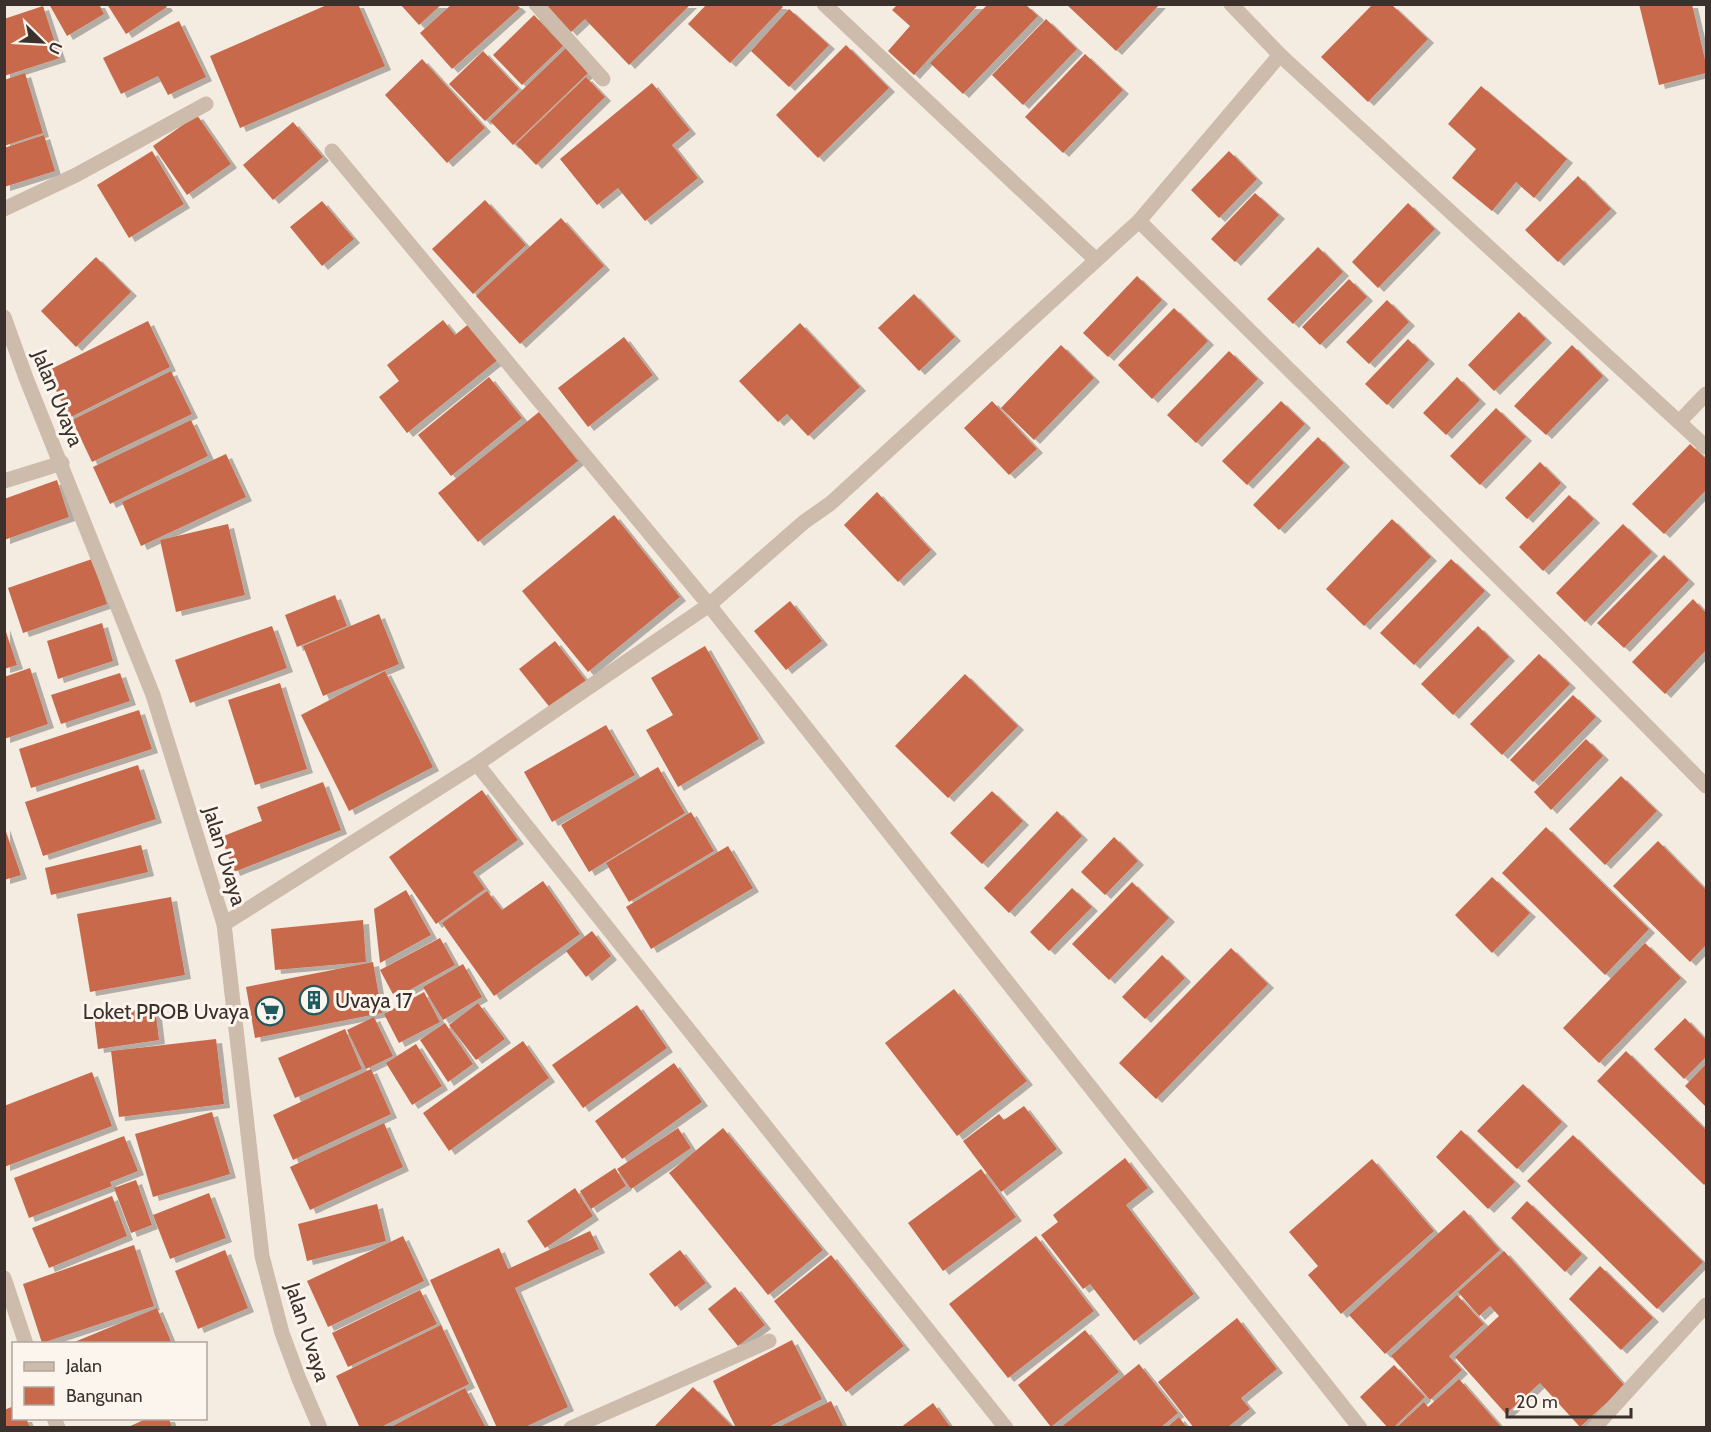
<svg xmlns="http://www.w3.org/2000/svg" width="1711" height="1432" viewBox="0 0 1711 1432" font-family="Cabin,sans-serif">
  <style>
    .building { fill: #c8694b; filter: url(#shadow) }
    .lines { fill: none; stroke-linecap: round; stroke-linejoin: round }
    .minor { stroke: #cdbbac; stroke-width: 15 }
    .labels { text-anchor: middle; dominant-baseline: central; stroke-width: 6; stroke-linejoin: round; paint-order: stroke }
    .street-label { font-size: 21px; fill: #3b302b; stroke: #fbf5ee }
    .poi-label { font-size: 21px; fill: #3b302b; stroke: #fbf5ee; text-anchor: start }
  </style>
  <defs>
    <filter id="shadow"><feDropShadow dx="6" dy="4" stdDeviation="0" flood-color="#0004"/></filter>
  </defs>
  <rect width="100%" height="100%" fill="#f4ebe1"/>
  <g class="building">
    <path d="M49 4H99L104 14 67 36Z"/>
    <path d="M107 4H165L167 7 126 34Z"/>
    <path d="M329 4H358L385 66 240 128 210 56Z"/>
    <path d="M400 4H442L419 25Z"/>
    <path d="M452 4H516L520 8 452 69 420 33Z"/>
    <path d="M545 4H691L629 65 585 19 571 32Z"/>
    <path d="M1066 4H1160L1116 51Z"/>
    <path d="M1639 4H1692L1706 64V73L1659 85Z"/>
    <path d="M706 5H780L783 7 730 63 688 24Z"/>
    <path d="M897 5H978L914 75 888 51 910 26 892 10Z"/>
    <path d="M987 5H1026L1038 16 963 94 930 63Z"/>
    <path d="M1372 5H1392L1428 39 1368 102 1321 57Z"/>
    <path d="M43 6 60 58 4 76V19Z"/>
    <path d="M789 9 829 45 789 87 751 51Z"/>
    <path d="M534 15 563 46 522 85 493 55Z"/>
    <path d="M1046 19 1077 49 1023 105 992 75Z"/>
    <path d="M179 21 206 77 168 95 158 76 121 94 103 58Z"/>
    <path d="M846 45 889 88 818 158 776 115Z"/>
    <path d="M566 48 589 72 513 145 490 121Z"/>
    <path d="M483 51 519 89 485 121 449 84Z"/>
    <path d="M1085 54 1123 90 1063 153 1025 117Z"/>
    <path d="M422 59 485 128 447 163 385 95Z"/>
    <path d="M25 73 43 133 4 146V80Z"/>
    <path d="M586 77 605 97 536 165 516 144Z"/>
    <path d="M652 83 690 130 672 145 698 178 645 221 618 188 597 205 560 159Z"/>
    <path d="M1481 86 1567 159 1534 198 1516 182 1492 211 1452 178 1476 149 1448 124Z"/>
    <path d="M197 115 231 164 187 195 153 146Z"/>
    <path d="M293 122 323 157 273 200 243 165Z"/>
    <path d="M44 135 55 171 4 187V148Z"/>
    <path d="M152 151 184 204 129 238 97 185Z"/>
    <path d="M1229 151 1257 179 1219 218 1191 190Z"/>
    <path d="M1578 176 1611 209 1558 262 1525 230Z"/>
    <path d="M1255 193 1279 215 1235 262 1211 239Z"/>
    <path d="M485 200 526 245 473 294 432 249Z"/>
    <path d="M322 201 354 239 322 266 290 227Z"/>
    <path d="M1408 203 1435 229 1378 288 1352 262Z"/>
    <path d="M561 218 604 266 520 344 476 296Z"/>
    <path d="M1318 247 1343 272 1293 324 1267 299Z"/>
    <path d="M96 257 131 292 76 347 41 311Z"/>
    <path d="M1137 276 1162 300 1108 357 1083 333Z"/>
    <path d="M1349 279 1367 297 1320 345 1302 327Z"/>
    <path d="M914 294 955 337 919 371 878 328Z"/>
    <path d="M1387 300 1409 322 1369 364 1346 342Z"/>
    <path d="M1174 308 1208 341 1152 399 1118 365Z"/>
    <path d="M1519 312 1546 339 1494 391 1468 365Z"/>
    <path d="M443 320 455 335 470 323 499 359 407 433 379 397 399 381 387 365Z"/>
    <path d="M148 321 170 367 69 418 47 371Z"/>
    <path d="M800 323 860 387 808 436 787 414 778 422 739 381Z"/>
    <path d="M624 337 653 375 588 427 558 388Z"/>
    <path d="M1408 339 1429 360 1387 405 1365 384Z"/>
    <path d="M1061 345 1094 378 1034 440 1001 408Z"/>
    <path d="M1572 345 1603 376 1546 435 1514 406Z"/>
    <path d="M1229 351 1258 379 1196 443 1167 415Z"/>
    <path d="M171 371 192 414 92 462 72 420Z"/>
    <path d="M489 377 522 418 451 476 418 435Z"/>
    <path d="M1457 377 1480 400 1446 435 1423 413Z"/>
    <path d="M992 401 1037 449 1009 475 964 428Z"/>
    <path d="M1281 401 1305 424 1247 485 1222 461Z"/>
    <path d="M1496 408 1526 437 1480 485 1450 456Z"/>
    <path d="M539 412 578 461 478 542 438 493Z"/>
    <path d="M191 420 208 456 110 504 93 467Z"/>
    <path d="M1318 437 1344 463 1279 530 1253 505Z"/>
    <path d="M1690 444 1706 459V490L1664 534 1632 504Z"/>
    <path d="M226 454 246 497 141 546 122 502Z"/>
    <path d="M1540 462 1561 483 1527 519 1505 498Z"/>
    <path d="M57 480 69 517 4 540V499Z"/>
    <path d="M877 492 931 550 898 582 844 525Z"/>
    <path d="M1569 495 1594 519 1543 571 1519 547Z"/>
    <path d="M614 515 680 597 588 672 522 591Z"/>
    <path d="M1392 519 1431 557 1364 626 1326 589Z"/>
    <path d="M228 524 245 595 176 612 160 540Z"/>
    <path d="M1623 524 1652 552 1585 622 1556 593Z"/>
    <path d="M1664 555 1689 580 1624 648 1597 623Z"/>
    <path d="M92 559 107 604 23 633 8 588Z"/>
    <path d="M1451 559 1485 591 1414 665 1380 633Z"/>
    <path d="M335 595 347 626 297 647 285 615Z"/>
    <path d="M1693 599 1706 613V650L1665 694 1632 662Z"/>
    <path d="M790 601 822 641 786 670 754 631Z"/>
    <path d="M379 614 399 664 323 696 303 646Z"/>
    <path d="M102 623 113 661 58 679 47 641Z"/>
    <path d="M4 626 17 665 4 669Z"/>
    <path d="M272 626 287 668 190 703 175 660Z"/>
    <path d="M1478 626 1509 657 1453 715 1421 684Z"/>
    <path d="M555 641 587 682 552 710 519 669Z"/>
    <path d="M705 646 759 739 678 787 646 730 673 715 651 678Z"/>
    <path d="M1539 654 1570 684 1502 755 1470 724Z"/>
    <path d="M30 668 48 724 4 739V677Z"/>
    <path d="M385 671 433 767 349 811 301 715Z"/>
    <path d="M120 673 130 701 61 724 51 695Z"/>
    <path d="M965 674 1018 726 948 798 895 746Z"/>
    <path d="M280 683 307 769 255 785 228 700Z"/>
    <path d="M1573 695 1596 717 1533 782 1510 760Z"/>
    <path d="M139 710 152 749 31 788 19 749Z"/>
    <path d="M606 725 635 775 552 822 524 772Z"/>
    <path d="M1586 739 1603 756 1551 810 1534 792Z"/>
    <path d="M138 765 156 819 43 856 25 802Z"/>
    <path d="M658 767 685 813 589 872 561 825Z"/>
    <path d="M1621 776 1657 811 1605 865 1569 829Z"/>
    <path d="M323 782 341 830 234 872 221 837 262 821 257 807Z"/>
    <path d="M482 790 518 840 473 872 485 889 436 924 389 857Z"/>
    <path d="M992 791 1023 821 982 864 950 833Z"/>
    <path d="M1057 811 1082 836 1009 913 984 888Z"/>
    <path d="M691 812 714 851 629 902 606 863Z"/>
    <path d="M4 826 21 875 4 880Z"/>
    <path d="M1546 827 1649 929 1605 975 1502 873Z"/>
    <path d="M1114 837 1138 861 1105 895 1081 872Z"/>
    <path d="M1658 841 1706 890V945L1690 962 1613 886Z"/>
    <path d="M141 845 148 872 51 895 45 868Z"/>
    <path d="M728 846 753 888 651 949 626 907Z"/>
    <path d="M1492 877 1530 913 1492 953 1455 915Z"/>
    <path d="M543 881 580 934 494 996 442 923 487 891 502 910Z"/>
    <path d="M1132 882 1169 918 1109 980 1072 944Z"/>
    <path d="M1072 888 1092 907 1049 951 1030 932Z"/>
    <path d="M406 890 431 935 380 963 374 909Z"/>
    <path d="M171 897 185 975 90 992 77 914Z"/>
    <path d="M363 920 366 962 275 970 271 929Z"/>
    <path d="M592 931 611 956 586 977 566 951Z"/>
    <path d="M440 938 455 965 395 998 380 970Z"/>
    <path d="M1645 943 1681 978 1599 1063 1563 1028Z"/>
    <path d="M1231 948 1268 984 1156 1099 1119 1063Z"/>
    <path d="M1162 955 1185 978 1145 1019 1122 997Z"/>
    <path d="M373 962 382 1013 255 1038 246 987Z"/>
    <path d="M463 964 482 997 443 1020 423 987Z"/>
    <path d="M954 989 1027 1081 957 1136 885 1043Z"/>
    <path d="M424 992 440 1022 399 1043 384 1014Z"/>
    <path d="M478 1003 505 1039 476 1060 449 1025Z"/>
    <path d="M637 1005 667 1048 583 1108 552 1065Z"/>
    <path d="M155 1007 159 1040 98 1049 94 1016Z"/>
    <path d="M374 1017 393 1056 366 1069 347 1030Z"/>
    <path d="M1685 1018 1706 1040V1057L1684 1079 1654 1049Z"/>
    <path d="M445 1023 473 1064 448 1082 420 1040Z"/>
    <path d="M345 1029 362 1069 295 1098 278 1058Z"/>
    <path d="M216 1039 224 1104 119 1117 111 1051Z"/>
    <path d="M523 1041 549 1078 449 1151 423 1113Z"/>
    <path d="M416 1044 442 1086 412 1105 386 1063Z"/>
    <path d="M1626 1051 1706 1130V1183L1704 1185 1597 1081Z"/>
    <path d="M674 1063 702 1102 622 1159 595 1121Z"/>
    <path d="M1706 1064V1107L1685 1086Z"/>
    <path d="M371 1069 391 1114 293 1160 273 1115Z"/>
    <path d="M92 1072 112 1126 4 1167V1106Z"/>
    <path d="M1523 1084 1562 1122 1517 1169 1477 1131Z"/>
    <path d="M1024 1106 1057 1149 1001 1192 963 1141 999 1114 1004 1120Z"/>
    <path d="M212 1112 230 1174 153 1197 135 1134Z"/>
    <path d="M384 1123 403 1167 310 1210 290 1167Z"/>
    <path d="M678 1128 691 1148 631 1189 617 1169Z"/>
    <path d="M723 1128 823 1250 768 1295 669 1173Z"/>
    <path d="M1461 1130 1515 1182 1488 1209 1436 1157Z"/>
    <path d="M1573 1135 1703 1262 1657 1309 1527 1181Z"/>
    <path d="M124 1136 138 1171 110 1182 112 1186 29 1218 14 1178Z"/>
    <path d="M1125 1158 1148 1188 1126 1205 1194 1294 1134 1341 1090 1284 1083 1289 1041 1235 1058 1222 1053 1215Z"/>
    <path d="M1372 1159 1434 1231 1341 1314 1308 1275 1318 1266 1289 1232Z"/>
    <path d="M615 1168 626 1186 591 1209 580 1191Z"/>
    <path d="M981 1169 1016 1217 943 1271 908 1223Z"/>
    <path d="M136 1180 152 1225 131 1233 114 1188Z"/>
    <path d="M575 1188 593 1216 545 1248 527 1221Z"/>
    <path d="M209 1193 226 1238 170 1259 153 1215Z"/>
    <path d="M112 1196 127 1236 49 1268 32 1228Z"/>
    <path d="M1527 1201 1582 1254 1565 1272 1511 1218Z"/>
    <path d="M377 1204 386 1241 307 1261 298 1224Z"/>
    <path d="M1464 1210 1500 1250 1385 1354 1349 1315Z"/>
    <path d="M590 1231 599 1249 515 1288 568 1407 523 1428H497L430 1280 499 1248 508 1269Z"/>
    <path d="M403 1236 424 1281 328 1327 307 1281Z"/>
    <path d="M1036 1236 1094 1311 1008 1378 949 1304Z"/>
    <path d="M134 1245 154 1306 42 1343 23 1284Z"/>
    <path d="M225 1250 248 1308 198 1329 175 1271Z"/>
    <path d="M680 1250 706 1283 675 1307 649 1274Z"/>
    <path d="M1504 1251 1625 1386 1580 1427 1540 1383 1506 1414 1455 1357 1499 1316 1490 1306 1479 1316 1458 1292Z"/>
    <path d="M831 1255 904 1346 846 1392 774 1301Z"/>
    <path d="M1600 1266 1653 1318 1621 1350 1569 1299Z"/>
    <path d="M735 1287 765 1325 738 1346 708 1309Z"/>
    <path d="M420 1290 437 1324 348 1367 332 1333Z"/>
    <path d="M1457 1295 1484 1324 1449 1356 1462 1370 1430 1400 1391 1356Z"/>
    <path d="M157 1308 172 1344H72V1343Z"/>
    <path d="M1237 1318 1277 1369 1241 1398 1250 1409 1227 1428H1194L1158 1382Z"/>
    <path d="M441 1325 469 1384 379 1428H360L336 1376Z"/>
    <path d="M1085 1330 1119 1372 1051 1427 1018 1385Z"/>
    <path d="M792 1340 822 1399 767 1428H736L713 1381Z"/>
    <path d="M1139 1364 1178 1413 1160 1428H1060Z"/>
    <path d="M1394 1365 1425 1397 1393 1428H1388L1360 1397Z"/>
    <path d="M1459 1379 1502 1428H1396L1424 1402 1428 1407Z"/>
    <path d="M693 1387 732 1426 653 1428Z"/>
    <path d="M465 1388 486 1428H389Z"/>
    <path d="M831 1401 844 1428H777Z"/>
    <path d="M933 1403 951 1428H900Z"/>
    <path d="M14 1406V1418H26L30 1428H4V1410Z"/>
    <path d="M1179 1417 1187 1428H1166Z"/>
    <path d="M148 1418H169L172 1428H126Z"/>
  </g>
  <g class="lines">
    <g class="minor">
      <path d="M536 4 603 79"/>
      <path d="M824 4 1096 260"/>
      <path d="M1231 4 1280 55 1706 447"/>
      <path d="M332 151 709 605 804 522 831 503 1139 221 1280 55"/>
      <path d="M4 209 76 175 206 104"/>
      <path d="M1139 221 1558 636 1706 786"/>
      <path d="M4 317 26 378 153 695 224 924 262 1256 282 1333 299 1379 320 1428"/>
      <path d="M1679 422 1706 394"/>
      <path d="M4 481 62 463"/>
      <path d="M477 764 1006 1428"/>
      <path d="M224 924 477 764 709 605 1360 1428"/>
      <path d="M4 1278 26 1344"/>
      <path d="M54 1418 58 1428"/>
      <path d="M571 1428 769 1341"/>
      <path d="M1594 1428 1706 1305"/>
    </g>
  </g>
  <defs>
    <g id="building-ring" transform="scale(1.5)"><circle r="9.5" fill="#fbf5ee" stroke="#1f5a5e" stroke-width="1.5"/><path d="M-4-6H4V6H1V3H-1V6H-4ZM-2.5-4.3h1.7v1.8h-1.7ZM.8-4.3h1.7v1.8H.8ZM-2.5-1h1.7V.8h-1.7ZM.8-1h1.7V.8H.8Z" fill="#1f5a5e"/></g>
    <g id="supermarket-ring" transform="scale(1.5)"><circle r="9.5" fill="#fbf5ee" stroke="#1f5a5e" stroke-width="1.5"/><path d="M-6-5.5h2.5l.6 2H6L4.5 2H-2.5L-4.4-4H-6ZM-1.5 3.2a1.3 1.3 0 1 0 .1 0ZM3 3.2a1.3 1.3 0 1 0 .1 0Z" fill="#1f5a5e"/></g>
  </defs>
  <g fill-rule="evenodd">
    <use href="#building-ring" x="314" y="1000"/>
    <use href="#supermarket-ring" x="270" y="1011"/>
  </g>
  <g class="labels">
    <g class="street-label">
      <text transform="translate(58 398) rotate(68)">Jalan Uvaya</text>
      <text transform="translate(225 856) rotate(73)">Jalan Uvaya</text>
      <text transform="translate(308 1332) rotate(72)">Jalan Uvaya</text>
    </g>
    <g class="poi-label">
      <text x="335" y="1000">Uvaya 17</text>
      <text x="249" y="1011" text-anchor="end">Loket PPOB Uvaya</text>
    </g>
  </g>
  <rect width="1711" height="1432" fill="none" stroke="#3b302b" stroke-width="12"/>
  <rect x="12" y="1342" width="195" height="78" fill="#fbf5ee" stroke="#aea6a0" stroke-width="1.5"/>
  <rect x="24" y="1362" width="30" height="9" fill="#cdbbac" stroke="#aea6a0" stroke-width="1.5"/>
  <text x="66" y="1372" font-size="18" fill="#3b302b">Jalan</text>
  <rect x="24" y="1387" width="30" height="18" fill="#c8694b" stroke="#aea6a0" stroke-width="1.5"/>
  <text x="66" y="1402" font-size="18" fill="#3b302b">Bangunan</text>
  <g transform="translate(42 42) rotate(114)" stroke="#fbf5ee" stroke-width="4.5" paint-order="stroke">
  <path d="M0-4.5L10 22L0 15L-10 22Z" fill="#3b302b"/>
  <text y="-9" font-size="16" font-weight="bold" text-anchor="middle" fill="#3b302b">U</text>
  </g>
  <path d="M1507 1408v9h124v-9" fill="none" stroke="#3b302b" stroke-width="3"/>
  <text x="1516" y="1408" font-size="18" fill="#3b302b" stroke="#fbf5ee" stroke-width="4.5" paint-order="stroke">20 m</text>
</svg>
